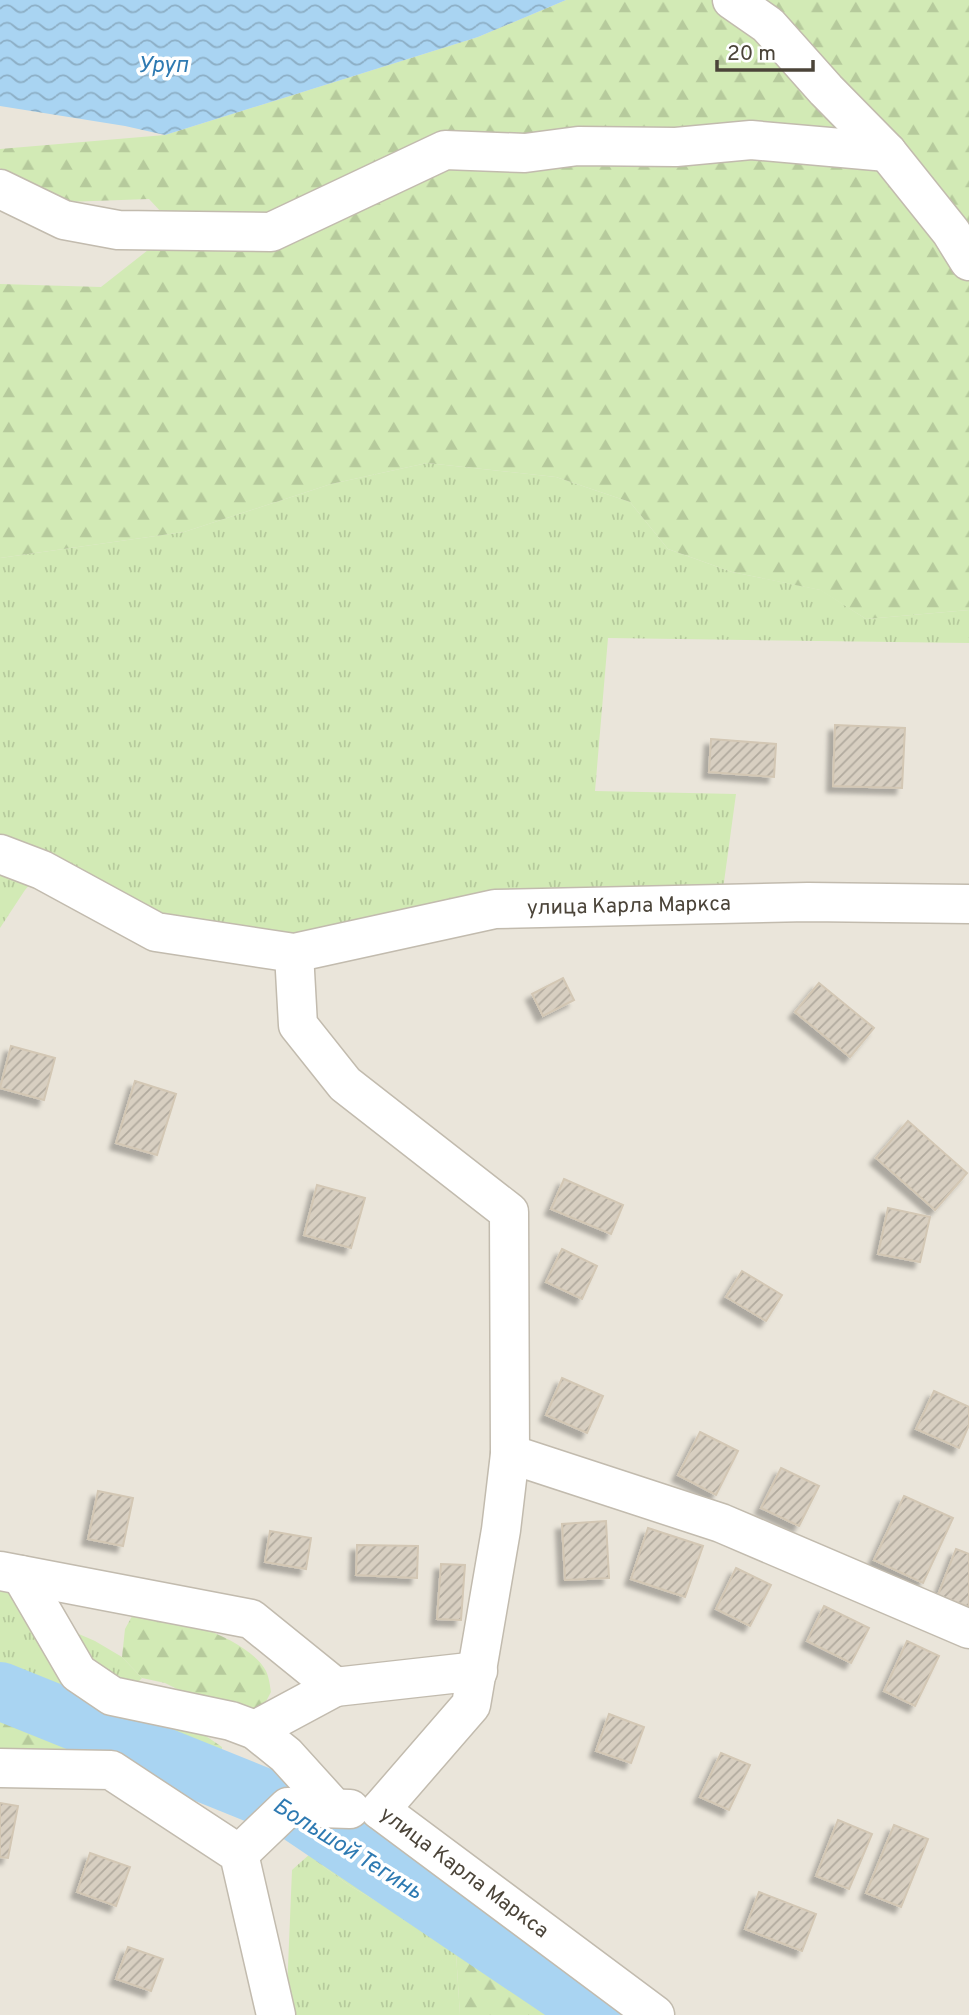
<svg xmlns="http://www.w3.org/2000/svg" width="969" height="2015" viewBox="0 0 969 2015" font-family="Overpass,sans-serif">
  <style>
    .residential { fill: #eae5da }
    .grass { fill: url(#grass-tufts) }
    .forest { fill: url(#forest-firs) }
    .water { fill: url(#water-waves) }
    .lines { fill: none; stroke-linecap: round; stroke-linejoin: round }
    .river { stroke: #a9d4f2; stroke-width: 58 }
    .building { fill: url(#building-hatch); stroke: #d3c7b4; stroke-width: 2; filter: url(#shadow) }
    .minor-casing { stroke: #c2bbae; stroke-width: 41 }
    .minor { stroke: #fff; stroke-width: 38 }
    .labels { text-anchor: middle; dominant-baseline: central; stroke-width: 7; stroke-linejoin: round; paint-order: stroke }
    .street-label { font-size: 21px; fill: #4b4439; stroke: #fff }
    .water-label { font-size: 23px; font-style: italic; fill: #2e7ab2; stroke: #fff }
  </style>
  <defs>
    <pattern id="grass-tufts" width="24" height="20" patternUnits="userSpaceOnUse" patternTransform="scale(1.75)"><rect width="24" height="20" fill="#d2eab5"/><path d="M3 7l-1-3M5 7V3M7 7l1-3M15 17l-1-3M17 17v-4M19 17l1-3" fill="none" stroke="#b6ca9c"/></pattern>
    <pattern id="forest-firs" width="22" height="20" patternUnits="userSpaceOnUse" patternTransform="scale(1.75)"><rect width="22" height="20" fill="#d2eab5"/><path d="M5 1l3.5 6h-7zM16 11l3.5 6h-7z" fill="#b6ca9c"/></pattern>
    <pattern id="water-waves" width="16" height="10" patternUnits="userSpaceOnUse" patternTransform="scale(1.75)"><rect width="16" height="10" fill="#a9d4f2"/><path d="M0 5q4-4 8 0t8 0" fill="none" stroke="#8caec5"/></pattern>
    <pattern id="building-hatch" width="6" height="6" patternUnits="userSpaceOnUse" patternTransform="scale(1.75)"><rect width="6" height="6" fill="#d8cfc1"/><path d="M-1 1l2-2M0 6l6-6M5 7l2-2" fill="none" stroke="#b1aa9e"/></pattern>
    <filter id="shadow"><feDropShadow dx="-6" dy="6" stdDeviation="2" flood-color="#0004"/></filter>
  </defs>
  <rect width="100%" height="100%" fill="#f6f3ec"/>
  <rect class="residential" x="0" y="0" width="969" height="2015"/>
  <g class="grass">
    <path d="M427 463 556 477 630 502 668 549 732 572 821 590 866 619 969 610V643L608 638 595 791 736 794 721 904 495 909 294 953 156 932 42 870 25 890 0 928V558L184 532 331 484Z"/>
    <path d="M0 1589 9 1591 30 1613 95 1641 122 1657 142 1678 106 1715 0 1700Z"/>
    <path d="M320 1845 316 1861 350 1886 380 1903 430 1918 456 1953 460 2015H286L292 1870Z"/>
  </g>
  <g class="forest">
    <path d="M566 0H969V610L866 619 820 590 732 572 668 549 630 502 556 477 427 463 331 484 184 532 0 558V284L101 287 176 228 149 199 38 203 0 168V149L165 135 478 37Z"/>
    <path d="M137 1607C171 1616 249 1638 266 1671 269 1677 270 1686 271 1692L261 1711 211 1706 165 1683 142 1678 122 1657 125 1629Z"/>
    <path d="M0 1700 124 1718 181 1719 222 1747 221 1796 196 1801 106 1753 0 1748Z"/>
    <path d="M288 1807 380 1810 655 2015H460L456 1953 430 1918 380 1903 350 1886 316 1861 320 1844Z"/>
  </g>
  <path class="water" d="M0 0H566L478 37 165 135 125 126 0 106Z"/>
  <g class="lines">
    <path class="river" d="M0 1691 288 1807 597 2015"/>
  </g>
  <g class="building">
    <path d="M835 725 905 728 902 788 833 786Z"/>
    <path d="M711 739 776 744 774 777 709 772Z"/>
    <path d="M563 978 574 1000 543 1016 532 994Z"/>
    <path d="M819 983 874 1028 850 1057 795 1012Z"/>
    <path d="M11 1046 55 1058 44 1100 0 1088Z"/>
    <path d="M135 1081 176 1094 157 1155 116 1143Z"/>
    <path d="M908 1121 967 1173 935 1210 876 1158Z"/>
    <path d="M564 1179 623 1205 611 1234 551 1209Z"/>
    <path d="M317 1185 365 1198 351 1248 304 1235Z"/>
    <path d="M888 1208 930 1217 920 1262 878 1254Z"/>
    <path d="M562 1249 597 1266 582 1299 546 1282Z"/>
    <path d="M742 1271 782 1295 766 1321 726 1297Z"/>
    <path d="M562 1378 603 1396 587 1433 546 1415Z"/>
    <path d="M934 1391 969 1407V1425L959 1448 916 1429Z"/>
    <path d="M700 1432 738 1451 716 1495 678 1475Z"/>
    <path d="M781 1468 819 1486 799 1526 761 1508Z"/>
    <path d="M98 1491 133 1498 123 1546 88 1539Z"/>
    <path d="M904 1496 953 1518 923 1583 874 1560Z"/>
    <path d="M606 1521 609 1578 565 1580 562 1524Z"/>
    <path d="M648 1528 703 1546 685 1597 631 1579Z"/>
    <path d="M270 1531 311 1538 306 1569 265 1562Z"/>
    <path d="M357 1545 418 1546 417 1578 356 1575Z"/>
    <path d="M956 1549 969 1554V1607L938 1595Z"/>
    <path d="M441 1564 465 1565 461 1620 437 1619Z"/>
    <path d="M736 1568 771 1585 750 1626 716 1609Z"/>
    <path d="M824 1606 869 1628 851 1663 807 1641Z"/>
    <path d="M907 1641 939 1656 915 1706 884 1691Z"/>
    <path d="M609 1714 644 1727 631 1763 596 1751Z"/>
    <path d="M721 1753 750 1765 729 1810 700 1797Z"/>
    <path d="M0 1803 18 1806 8 1858 0 1857Z"/>
    <path d="M838 1820 872 1834 849 1889 816 1876Z"/>
    <path d="M894 1825 928 1839 901 1907 866 1893Z"/>
    <path d="M90 1853 130 1867 116 1906 77 1892Z"/>
    <path d="M759 1892 816 1914 802 1951 745 1929Z"/>
    <path d="M128 1947 163 1959 151 1991 116 1979Z"/>
  </g>
  <g class="lines">
    <g class="minor-casing">
      <g id="minor">
        <path d="M732 0 768 25 826 90 887 152 951 232 969 261"/>
        <path d="M0 189 64 220 118 230 271 232 445 150 525 153 578 146 676 147 751 140 887 152"/>
        <path id="s1" d="M0 854 42 870 156 932 294 953 495 909 808 902 969 904"/>
        <path d="M294 953 298 1025 345 1084 509 1212 510 1454 501 1530 471 1705 380 1810"/>
        <path d="M510 1454 721 1523 969 1629"/>
        <path d="M0 1571 251 1619 335 1687 478 1671"/>
        <path d="M21 1575 78 1673 112 1696 231 1721 255 1730 286 1755 334 1808"/>
        <path d="M255 1730 335 1687"/>
        <path d="M0 1768 111 1770 239 1854 276 2015"/>
        <path id="s2" d="M380 1810 655 2015"/>
        <path d="M239 1854 288 1807 350 1809"/>
      </g>
    </g>
    <use href="#minor" class="minor"/>
  </g>
  <g class="labels">
    <g class="street-label">
      <text stroke="none"><textPath href="#s1" startOffset="654">улица Карла Маркса</textPath></text>
      <text stroke="none"><textPath href="#s2" startOffset="105">улица Карла Маркса</textPath></text>
    </g>
    <g class="water-label">
      <text x="163" y="66">Уруп</text>
      <text transform="translate(347 1850) rotate(32)">Большой Тегинь</text>
    </g>
  </g>
  <path d="M717 60v10h96v-10" fill="none" stroke="#4b4439" stroke-width="3.5"/>
  <text x="727" y="60" font-size="21" fill="#4b4439" stroke="#ffffff" stroke-width="5" paint-order="stroke">20 m</text>
</svg>
